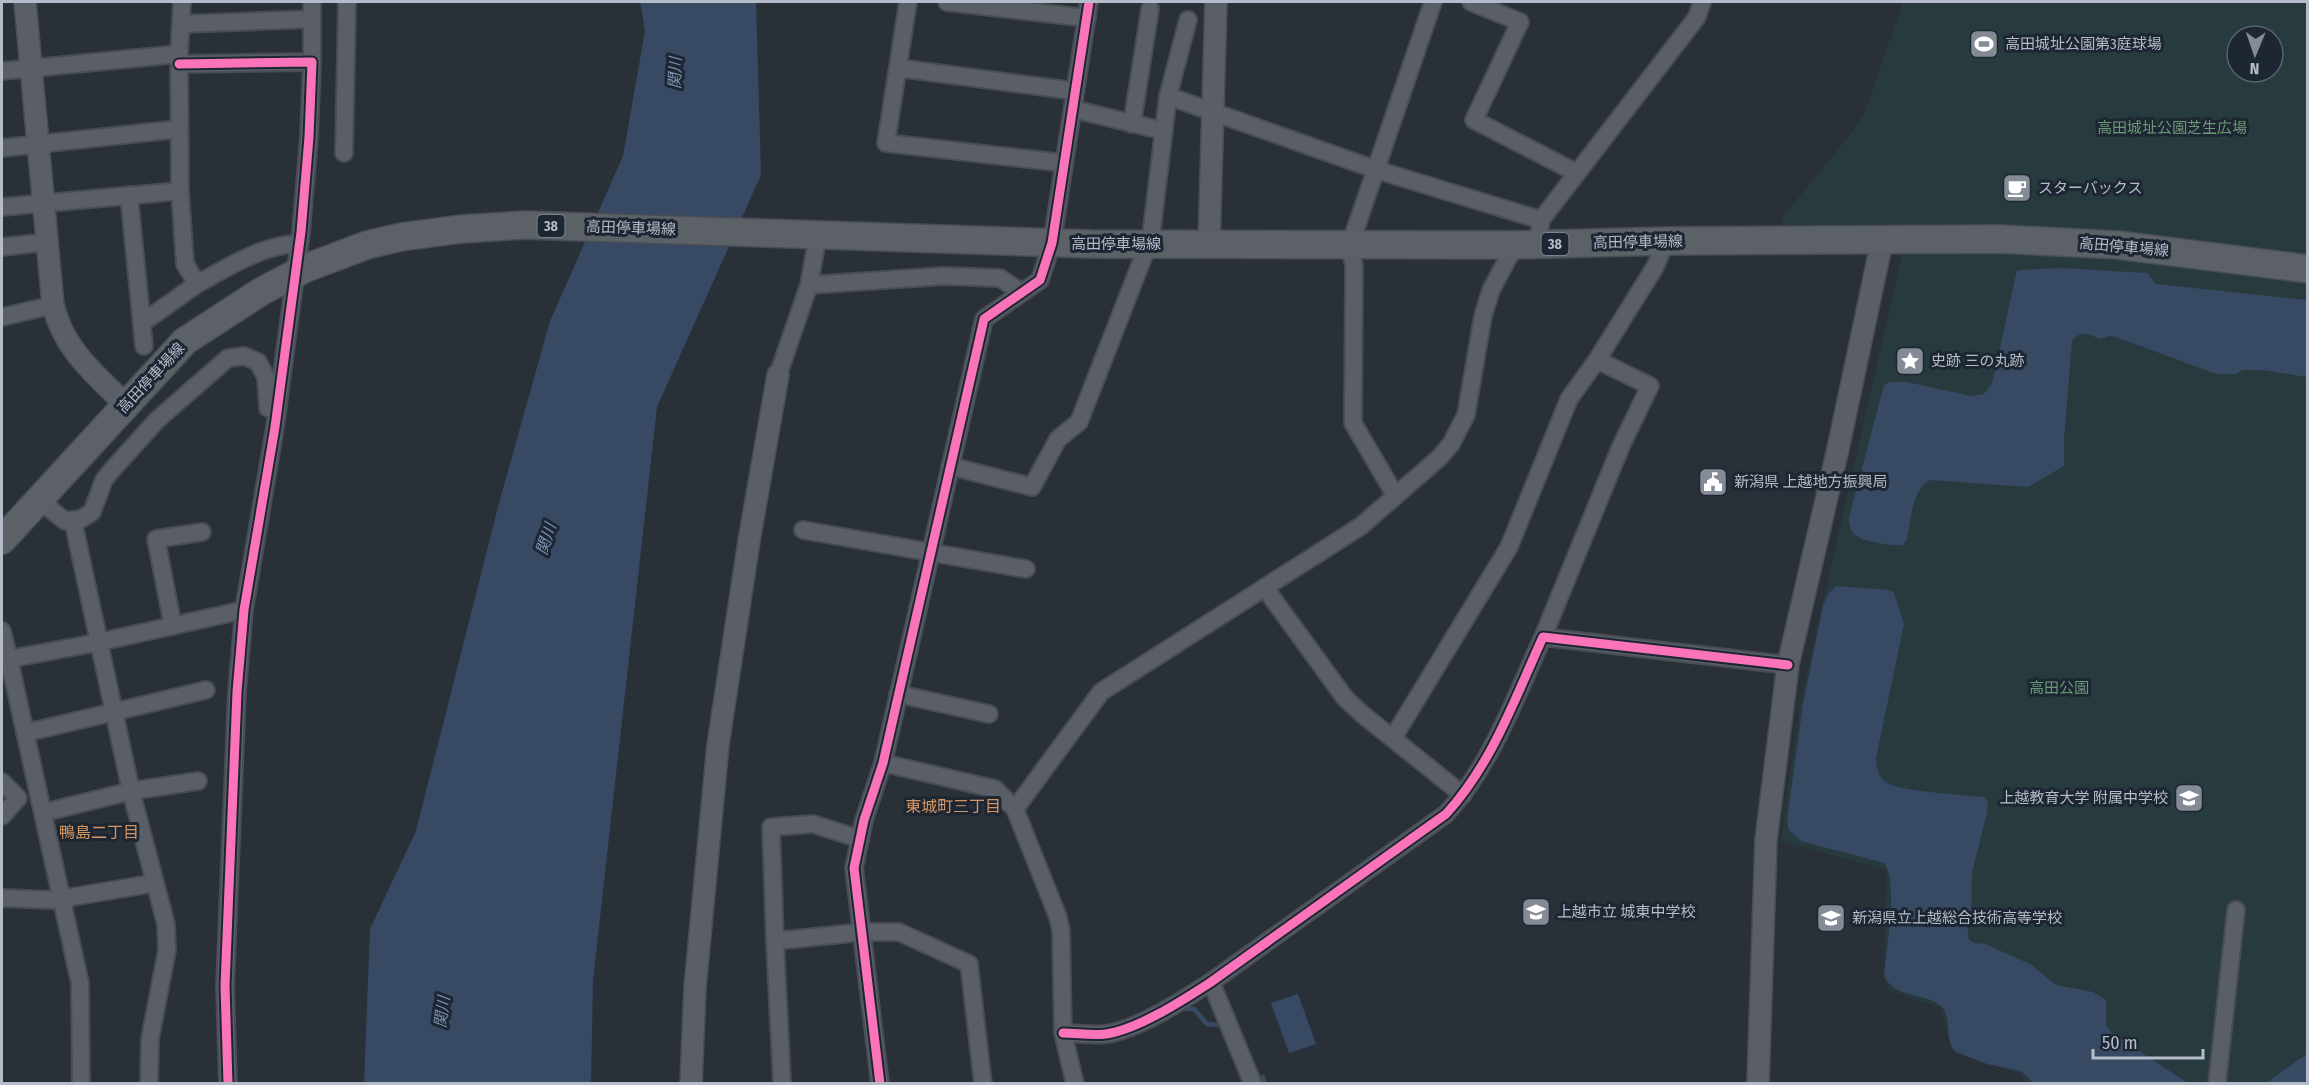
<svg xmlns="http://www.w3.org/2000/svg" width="2309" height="1085" viewBox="0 0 2309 1085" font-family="'Fira Sans Condensed','Noto Sans JP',sans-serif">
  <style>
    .green { fill: #273a3e; fill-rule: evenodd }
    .water { fill: #384963 }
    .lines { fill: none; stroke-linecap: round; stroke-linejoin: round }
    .stream { stroke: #384963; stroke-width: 4.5 }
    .minor-casing { stroke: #484c53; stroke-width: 20 }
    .tertiary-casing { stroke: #484c53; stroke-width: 24 }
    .primary-casing { stroke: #484c55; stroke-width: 30 }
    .minor { stroke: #5a5e66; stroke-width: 16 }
    .tertiary { stroke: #5a5e66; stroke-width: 21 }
    .primary { stroke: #5c6168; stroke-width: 27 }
    .cycleway-casing { stroke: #1d2633; stroke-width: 13 }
    .cycleway { stroke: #fb73b8; stroke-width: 9 }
    .labels { text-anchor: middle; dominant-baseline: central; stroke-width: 6; stroke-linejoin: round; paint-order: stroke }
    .shield { fill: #1d2633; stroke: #878f9c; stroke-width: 1.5 }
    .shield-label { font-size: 14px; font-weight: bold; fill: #b4bcc9 }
    .poi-label { font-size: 15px; fill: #b4bcc9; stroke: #1d2633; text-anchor: start }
    .park-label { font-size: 15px; fill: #6b9a76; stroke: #1d2633 }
    .street-label { font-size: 15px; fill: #b4bcc9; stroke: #1d2633 }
    .water-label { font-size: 16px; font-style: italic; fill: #7c92b1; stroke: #1d2633 }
    .neighbourhood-label { font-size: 16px; fill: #d59563; stroke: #1d2633 }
  </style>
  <rect width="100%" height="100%" fill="#2a3038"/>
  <path class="green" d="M1903 2H2307V1083H2027L2020 1074 1951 1050 1941 1008 1889 990 1884 965 1887 870 1781 841 1800 704 1901 259 1900 225H1784L1781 219 1849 136 1865 112ZM2237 36H2273V72H2237Z"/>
  <g class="water">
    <path d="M640 2H756L761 175 657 407 593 981 591 1083 364 1084 370 929 416 831 499 503 550 321 623 156 645 31Z"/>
    <path d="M2060 268 2147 273 2156 284 2307 300V377L2262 370H2243L2236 374H2216L2116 337 2108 336 2101 339C2090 336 2082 328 2072 341L2064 439V466L2028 487 1930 480C1912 489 1911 521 1907 539L1903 545C1895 546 1887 544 1878 543 1861 540 1848 536 1849 517L1884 385 1889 382H1907L1971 396 1984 394 1992 383 1995 370 2017 270Z"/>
    <path d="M1836 586 1890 590 1894 593 1904 624 1876 758C1877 767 1878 778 1887 783 1899 791 1963 795 1981 797H1985L1988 802 1987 813 1972 873 1971 917 1967 924 1969 940 1974 943 1985 944 2030 964 2056 985 2093 992 2106 1000V1026L2113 1034 2188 1083H2034L2021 1071 1987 1064 1956 1052C1944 1040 1952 1017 1942 1007 1926 992 1895 999 1884 976 1886 952 1899 880 1884 863L1801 841 1789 830 1787 821 1803 704 1823 606 1829 593Z"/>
    <path d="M1298 994 1316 1044 1289 1053 1271 1003Z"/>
    <path d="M2307 1055V1083H2266L2304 1056Z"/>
  </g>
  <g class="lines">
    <g class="stream">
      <path d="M1182 1009H1194L1207 1024 1223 1025"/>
      <path d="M1263 1077 1265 1084"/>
    </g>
    <g class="minor-casing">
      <g id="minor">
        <path d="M182 2 179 54 180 191 185 264 197 284C225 269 265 243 299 244"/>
        <path d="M908 2 886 143 1064 163"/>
        <path d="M947 2 1087 18"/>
        <path d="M1471 2 1520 22 1474 120 1577 173"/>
        <path d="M312 19V2"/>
        <path d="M181 24 312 19V62"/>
        <path d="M179 64 312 62 309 137 301 232 275 427 244 610 237 692 225 986 228 1084"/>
        <path d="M898 68 1075 91"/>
        <path d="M2 71 179 54"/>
        <path d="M1168 96 1377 170 1541 220"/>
        <path d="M1073 109 1164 131"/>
        <path d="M1132 124 1150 9"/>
        <path d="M2 148 179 129"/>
        <path d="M344 153 347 2"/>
        <path d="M129 195 144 346"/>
        <path d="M2 207 180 191"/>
        <path d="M1540 229 1541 220 1697 17 1702 2"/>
        <path d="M2 247 47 242"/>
        <path d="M809 285 944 276 1000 278 1021 292"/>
        <path d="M2 317 53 305"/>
        <path d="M142 323 197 284"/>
        <path d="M778 375 809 285 818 235"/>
        <path d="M950 466 1032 487 1058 439 1079 422 1144 255 1150 245 1168 96 1188 20"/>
        <path d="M1395 495 1353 423 1354 266 1350 245 1433 2"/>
        <path d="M38 499 65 521 81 519 92 512 104 480 112 470 157 420 228 358 244 356 258 362 266 377 268 408"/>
        <path d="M73 521 131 791 166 924 167 950 150 1039 149 1084"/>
        <path d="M803 530 1026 569"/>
        <path d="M1265 588 1345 698 1362 714 1463 795"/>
        <path d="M173 626 156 539 202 532"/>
        <path d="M2 631 9 659 100 642 244 610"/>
        <path d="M1543 637 1621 446 1650 386 1597 360"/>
        <path d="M9 659 80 983 81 1084"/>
        <path d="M898 694 989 714"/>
        <path d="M25 733 206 690"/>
        <path d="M1393 738 1509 547 1569 399 1597 360 1655 267 1666 241"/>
        <path d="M883 763 995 789 1015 809 1058 917 1061 931 1063 1033 1075 1084"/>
        <path d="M2 782 18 798 2 816"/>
        <path d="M1015 809 1101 692 1361 526 1439 458 1451 444 1466 415 1483 316 1491 290 1515 245"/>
        <path d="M54 810 131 791 198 781"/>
        <path d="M2 898 54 900 155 883"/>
        <path d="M775 941 771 827 813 824 860 839"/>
        <path d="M1211 982 1253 1084"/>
        <path d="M1063 1033C1077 1033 1092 1036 1106 1034 1139 1029 1183 1000 1211 982L1446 814C1492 764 1515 698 1543 637L1788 665"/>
        <path d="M782 1084 775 941 863 932H899L969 964 983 1084"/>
        <path d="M880 1084 854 868 864 820 883 763 984 319 1040 280 1052 243 1089 2"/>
        <path d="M2217 1084 2236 910"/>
      </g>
    </g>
    <g class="tertiary-casing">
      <g id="tertiary">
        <path d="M25 2 53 305C64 350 94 373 126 405"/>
        <path d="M1209 244 1216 2"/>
        <path d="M691 1084 695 988 718 745 749 541 778 375"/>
        <path d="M1758 1084 1766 840 1788 665 1838 449 1882 241"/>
      </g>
    </g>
    <g class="primary-casing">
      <path id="primary" d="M2 540 185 341 262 291 306 268 367 245 401 237 461 229 525 225 1091 244 1515 245 1666 241 2000 239 2118 245 2308 269"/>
    </g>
    <use href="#minor" class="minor"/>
    <use href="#tertiary" class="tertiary"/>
    <use href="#primary" class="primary"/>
    <g class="cycleway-casing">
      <g id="cycleway">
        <path d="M179 64 312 62 309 137 301 232 275 427 244 610 237 692 225 986 228 1084"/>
        <path d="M1063 1033C1077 1033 1092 1036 1106 1034 1139 1029 1183 1000 1211 982L1446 814C1492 764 1515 698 1543 637L1788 665"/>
        <path d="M880 1084 854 868 864 820 883 763 984 319 1040 280 1052 243 1089 2"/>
      </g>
    </g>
    <use href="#cycleway" class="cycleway"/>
  </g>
  <defs>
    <g id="stadium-square" transform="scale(1.5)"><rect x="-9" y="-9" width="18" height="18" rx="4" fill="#848b96" stroke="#1d2633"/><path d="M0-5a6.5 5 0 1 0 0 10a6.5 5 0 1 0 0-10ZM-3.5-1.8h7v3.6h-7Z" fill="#fff"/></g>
    <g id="cafe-square" transform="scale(1.5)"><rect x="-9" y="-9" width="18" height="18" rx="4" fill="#848b96" stroke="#1d2633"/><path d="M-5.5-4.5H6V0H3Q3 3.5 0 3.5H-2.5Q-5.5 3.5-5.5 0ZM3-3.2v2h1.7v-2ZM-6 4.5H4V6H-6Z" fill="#fff"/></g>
    <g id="sight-square" transform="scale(1.5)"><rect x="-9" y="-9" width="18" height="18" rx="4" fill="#848b96" stroke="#1d2633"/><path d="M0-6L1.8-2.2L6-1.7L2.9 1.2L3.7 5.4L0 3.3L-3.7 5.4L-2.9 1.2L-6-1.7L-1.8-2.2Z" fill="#fff"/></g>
    <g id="civic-square" transform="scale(1.5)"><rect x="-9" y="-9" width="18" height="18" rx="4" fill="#848b96" stroke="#1d2633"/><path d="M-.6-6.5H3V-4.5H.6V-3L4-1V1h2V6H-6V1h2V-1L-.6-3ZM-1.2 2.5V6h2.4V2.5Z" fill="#fff"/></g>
    <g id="school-square" transform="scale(1.5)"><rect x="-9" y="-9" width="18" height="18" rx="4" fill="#848b96" stroke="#1d2633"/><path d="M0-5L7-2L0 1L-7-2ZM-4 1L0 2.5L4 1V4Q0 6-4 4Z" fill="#fff"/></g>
  </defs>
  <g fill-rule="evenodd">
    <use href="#stadium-square" x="1984" y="44"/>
    <use href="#cafe-square" x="2017" y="188"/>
    <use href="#sight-square" x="1910" y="361"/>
    <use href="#civic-square" x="1713" y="482"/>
    <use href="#school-square" x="2189" y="798"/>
    <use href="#school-square" x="1536" y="912"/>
    <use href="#school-square" x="1831" y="918"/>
  </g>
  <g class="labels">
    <g class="shield">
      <rect x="537.5" y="215" width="27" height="22" rx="4.5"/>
      <rect x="1541.5" y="233" width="27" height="22" rx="4.5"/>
    </g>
    <g class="shield-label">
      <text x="551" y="226">38</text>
      <text x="1555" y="244">38</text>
    </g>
    <g class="poi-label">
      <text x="2005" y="44">高田城址公園第3庭球場</text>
      <text x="2038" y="188">スターバックス</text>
      <text x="1931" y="361">史跡 三の丸跡</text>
      <text x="1734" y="482">新潟県 上越地方振興局</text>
      <text x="2168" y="798" text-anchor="end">上越教育大学 附属中学校</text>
      <text x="1557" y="912">上越市立 城東中学校</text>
      <text x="1852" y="918">新潟県立上越総合技術高等学校</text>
    </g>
    <g class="park-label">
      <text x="2172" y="128">高田城址公園芝生広場</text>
      <text x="2059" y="688">高田公園</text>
    </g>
    <g class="street-label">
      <text transform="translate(631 228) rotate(2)">高田停車場線</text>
      <text transform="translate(1638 242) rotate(-1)">高田停車場線</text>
      <text x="1116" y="244">高田停車場線</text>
      <text transform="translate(2124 247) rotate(5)">高田停車場線</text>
      <text transform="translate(151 378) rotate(-47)">高田停車場線</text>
    </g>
    <g class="water-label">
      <text transform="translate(675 73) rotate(-88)">関川</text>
      <text transform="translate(546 539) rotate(-72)">関川</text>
      <text transform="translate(442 1012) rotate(-83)">関川</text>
    </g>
    <g class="neighbourhood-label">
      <text x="953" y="806">東城町三丁目</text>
      <text x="99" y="832">鴨島二丁目</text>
    </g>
  </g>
  <rect width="2309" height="1085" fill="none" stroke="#b4bcc9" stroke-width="6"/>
  <g transform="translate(2255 54) rotate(182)"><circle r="28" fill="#1d2633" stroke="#59626f" stroke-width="1.5"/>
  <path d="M0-4.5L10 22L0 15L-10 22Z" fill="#848b96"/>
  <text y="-9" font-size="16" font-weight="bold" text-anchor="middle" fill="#b4bcc9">N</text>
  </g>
  <path d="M2093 1049v9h110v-9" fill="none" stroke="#b4bcc9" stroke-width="3"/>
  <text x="2102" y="1049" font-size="18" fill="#b4bcc9" stroke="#1d2633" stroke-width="4.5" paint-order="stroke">50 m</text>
</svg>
